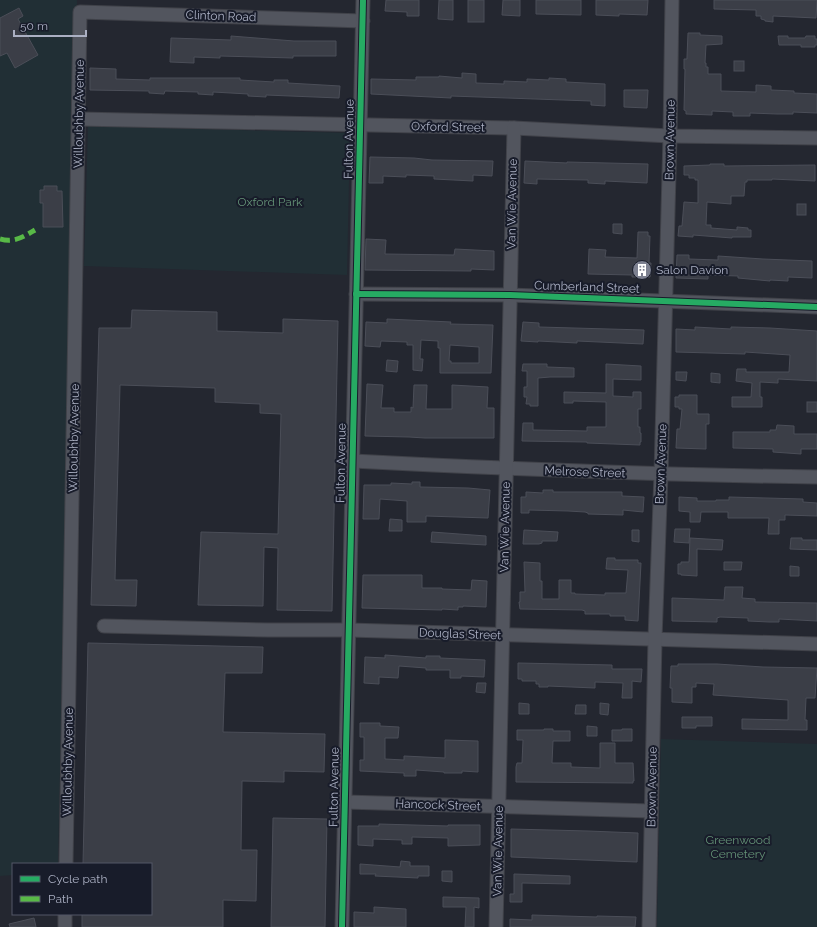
<svg xmlns="http://www.w3.org/2000/svg" width="817" height="927" viewBox="0 0 817 927" font-family="Raleway,sans-serif">
  <style>
    .green { fill: #212f35 }
    .building { fill: #3b3e47; stroke: #4b4e58; fill-rule: evenodd }
    .lines { fill: none; stroke-linecap: round; stroke-linejoin: round }
    .minor-casing { stroke: #404249; stroke-width: 15 }
    .minor { stroke: #52555e; stroke-width: 13 }
    .quiet { stroke: #58b947; stroke-width: 5; stroke-dasharray: 10 5; stroke-linecap: butt }
    .cycleway-casing { stroke: #181c2a; stroke-width: 8 }
    .cycleway { stroke: #26ab63; stroke-width: 6 }
    .labels { text-anchor: middle; dominant-baseline: central; stroke-width: 4; stroke-linejoin: round; paint-order: stroke }
    .street-label { font-size: 12px; fill: #abb0c3; stroke: #181c2a }
    .park-label { font-size: 12px; fill: #649276; stroke: #181c2a }
    .poi-label { font-size: 12px; fill: #abb0c3; stroke: #181c2a; text-anchor: start }
  </style>
  <rect width="100%" height="100%" fill="#242730"/>
  <g class="green">
    <path d="M0 0H77L58 864H13V875L0 876Z"/>
    <path d="M88 126 350 133 347 275 84 266Z"/>
    <path d="M661 739 817 744V927H657Z"/>
  </g>
  <g class="building">
    <path d="M386 0H419V16H407V12L385 11Z"/>
    <path d="M439 0H453V20L438 19Z"/>
    <rect x="468" y="0" width="16" height="22"/>
    <path d="M503 0H520V16L502 15Z"/>
    <path d="M536 0H581V15L536 14Z"/>
    <path d="M596 0H648L647 15 619 14V16L596 15Z"/>
    <path d="M714 0H817L816 18 773 16V22L765 21V20L761 19V16H756V10L714 9Z"/>
    <path d="M19 8 23 16 18 19 38 55 15 68 7 53 0 56V18Z"/>
    <path d="M688 33H700V35L722 36V44L706 45 705 63H706V67H708V74H721V91L756 92V85L771 86V90L794 91V93L817 94V113L793 112V114H777L750 113V116H733V112L712 111V115L686 114V111L684 110 685 69H684V59H687V57Z"/>
    <path d="M231 36 294 41H336V56H293V58L220 56V58L194 57V63L170 62 171 38 231 40Z"/>
    <path d="M778 36H788V38H805L806 36H815V39H817V45H815V47H801V45H779Z"/>
    <rect x="734" y="61" width="10" height="10"/>
    <path d="M90 68 116 69V79L150 80V78H240V80L274 82V80H288V83L340 86 339 98 266 95V97L248 96V94L213 92V95L198 94V92L165 91 164 94 149 93V91L90 90Z"/>
    <path d="M462 73 476 74V83L504 84V81L527 82V79L549 80V78L566 79V82L605 84V106L591 105V101L451 96V98L371 94V79L416 80V77H439V76L462 78Z"/>
    <path d="M624 90H648L647 108 624 107Z"/>
    <path d="M370 157 414 158 432 160 493 161 492 176 473 175V181L434 179V176L406 175V177L383 176V183H369Z"/>
    <path d="M525 161 567 163V162L648 164 647 183 605 181V184L588 183V180L537 179V184L524 183Z"/>
    <path d="M710 164H724V166L815 165V181L772 179V180H747V182H745L744 196H731V204L707 202 706 225H711V228L737 230V227L748 228V230H751V237H732V238L693 235V237L678 236 679 226H682L684 202 698 203V180H695V178H689V175H684V166L710 165Z"/>
    <path d="M44 186H57V191H62L63 227H43V203H40V190H44Z"/>
    <rect x="797" y="204" width="9" height="11"/>
    <path d="M613 224H622V234L613 233Z"/>
    <path d="M638 232H648V236H650L649 263H651L650 277H632V275L588 274 589 249 606 250 605 257 637 258Z"/>
    <path d="M366 239 386 240 385 254 454 255 455 249 494 251V270L471 269V271L365 270Z"/>
    <path d="M677 255H689V259L718 260V256L763 259 812 261V278L788 277V281L770 280V281L738 278V276L708 275V279L676 278Z"/>
    <path d="M132 310 217 312V331L283 333V319L338 321 332 611 277 610 278 548 264 547 263 606 198 605 201 532 278 534 281 414 260 413V404L215 402V388L120 385 115 580H137L136 606 91 605 99 328H131Z"/>
    <path d="M387 319 451 322 450 324 493 325 491 373H440V348H438V341L421 340 420 359H423L422 371 413 370V345H407V342L381 341 380 347 365 346 366 322 387 323ZM450 345 479 347V363H451V361H449Z"/>
    <path d="M523 322 539 323V327L644 330 643 344 577 341V343L538 341V342L521 341Z"/>
    <path d="M695 327 731 329V327L770 328 817 331V381L778 379V383L760 382V397H762V407H732V397H751L752 383 736 381 737 369H746V372H789L790 355 745 352V354L676 352V329L695 330Z"/>
    <path d="M387 360 398 361 397 372 386 371Z"/>
    <path d="M523 364H547V367L574 368V377H550L538 378V406H530V404H526L527 397H524V387H527V371H522Z"/>
    <path d="M606 364 641 366V380L613 379V396L633 397V392H641V409H638V427H640V433H641V442H640V445L587 443V442L522 441 523 423H533V430H536L587 431V427H606V402L573 401V403H564V392L606 393Z"/>
    <path d="M676 372H687L686 381 676 380Z"/>
    <path d="M711 373 720 374V383L711 382Z"/>
    <path d="M367 384 383 385 381 408H394V412H411V407L413 408 414 385H427L426 409H452V385L488 387 487 408H494V438H425L409 437 365 436Z"/>
    <path d="M679 395H697V414H709V424H706V449L676 448 677 429H680L682 409H679V407H675V397H679Z"/>
    <rect x="807" y="402" width="10" height="10"/>
    <path d="M777 425 794 426V434H817V449H801V454L773 452V449L733 448V432H770V430H776Z"/>
    <path d="M412 482H420V487L468 488 490 490 488 518 426 516V522H407V501L380 499 379 519H363L364 485H391V483L412 484Z"/>
    <path d="M543 490H553V492H622V496L644 497 643 512 623 510V515L588 514V513L585 512 568 511 529 510V513H521V497H526V492L543 493Z"/>
    <path d="M679 497 697 498V501H716V500H729V497L803 499V502L817 503V516L785 515V520H779V534H768L769 518H728V512H701L700 522H690V512L679 511Z"/>
    <path d="M390 519 402 520V531H389Z"/>
    <path d="M675 529H690L689 543 674 542Z"/>
    <path d="M524 530 558 532 557 541H542V543L539 544H523Z"/>
    <path d="M632 530H639V542L632 541Z"/>
    <path d="M432 532 486 536V545L431 542Z"/>
    <path d="M690 538 723 540 722 550 697 549V576L681 575V574H678V564H681V562H689Z"/>
    <path d="M791 538H802V540H817V550L790 549Z"/>
    <path d="M607 558H615V560H638V563H641L638 621 625 620V616H610V614H585V611L582 610 520 609 519 602H520V592H525L524 562 540 563V581H542V599H559V580H571V593H575V594L605 595V593H626L628 570 606 569Z"/>
    <path d="M724 562H742L741 570H724Z"/>
    <path d="M790 566 799 567V576H790Z"/>
    <path d="M363 575H422V588H442V589L471 590 472 580 487 581 486 607 463 606V607H458V610L442 609V610L362 608Z"/>
    <path d="M725 587H743L742 598 755 599V602L817 603V621L779 619V622H769L748 621V618L720 617 717 618V622L672 621V598L724 600Z"/>
    <path d="M88 643 263 647 262 673H225L223 732 325 734 324 772 284 771V782L242 781 241 850H257L256 901 223 900V927H82V914H151V864H83Z"/>
    <path d="M385 655 426 658V656H440V658L485 660 484 677 461 676V678H450V670H426V668L399 666 398 678 379 677V684L364 683 365 657 385 658Z"/>
    <path d="M518 663 612 665V669H642L641 682 632 681V698H622L623 683 595 682V688L548 686V687H539V684H536V681H522V679H518Z"/>
    <path d="M678 664H717L763 667 817 668 815 698H806L805 720H807V730L742 729V719L788 720V700L713 695 714 684 696 683V687H692V703L672 702V688H670L671 666H678Z"/>
    <path d="M477 683H486L485 693 476 692Z"/>
    <path d="M519 703 529 704V714H519Z"/>
    <path d="M600 703 609 704 608 715 600 714Z"/>
    <path d="M576 705H586V714H575Z"/>
    <path d="M682 717H712V726H696V728H682Z"/>
    <path d="M360 723H380V726L399 727 398 738H385V759L404 760V756L445 758V740L478 741V772L462 771V773H444V772L416 770V776H404V773L360 771V760H364V737H360Z"/>
    <path d="M587 726 597 727V736H587Z"/>
    <path d="M544 729H553V731H570V741H553L552 763H571V767L600 768V743H615V763H633L634 781H633V783L516 782V767L517 763H522L523 740H517V730H544Z"/>
    <path d="M622 729H632V741H612V730H622Z"/>
    <path d="M273 818 327 819 325 927H271Z"/>
    <path d="M379 824 448 826V825H480V845L448 846V838L412 837V844H402V840L373 839V846L358 845V826H379Z"/>
    <path d="M511 829 588 831 638 833 637 862 511 857Z"/>
    <path d="M401 861 410 862V866H429V876H418V878L375 876 376 874H360V864L400 867Z"/>
    <path d="M442 871H452V882L442 881Z"/>
    <path d="M514 874 570 876V884L522 883V902H510V894H514Z"/>
    <path d="M443 897 479 898V908L474 907V927H465L466 907H443Z"/>
    <path d="M374 907 406 909V927H354V912L374 913Z"/>
    <path d="M532 915 597 917V916L636 917 635 927H510V919L532 920Z"/>
    <path d="M34 918 36 927H10L9 924Z"/>
  </g>
  <g class="lines">
    <g class="minor-casing">
      <g id="minor">
        <path d="M79 119 514 128 670 136 817 138"/>
        <path d="M356 294 510 295 817 307"/>
        <path d="M353 461C507 469 662 475 817 477"/>
        <path d="M104 626 268 630H349L817 644"/>
        <path d="M345 802 651 811"/>
        <path d="M66 864 80 12 363 21"/>
        <path d="M65 927V914"/>
        <path d="M342 927 363 0"/>
        <path d="M496 927 514 128"/>
        <path d="M649 927 655 639 661 474 670 136 672 0"/>
      </g>
    </g>
    <use href="#minor" class="minor"/>
    <path class="quiet" d="M0 239C14 243 23 237 35 230"/>
    <g class="cycleway-casing">
      <g id="cycleway">
        <path d="M356 294 510 295 817 307"/>
        <path d="M342 927 363 0"/>
      </g>
    </g>
    <use href="#cycleway" class="cycleway"/>
  </g>
  <defs>
    <g id="building-disc" transform="scale(1)"><circle r="9.5" fill="#7c8090" stroke="#181c2a"/><path d="M-4-6H4V6H1V3H-1V6H-4ZM-2.5-4.3h1.7v1.8h-1.7ZM.8-4.3h1.7v1.8H.8ZM-2.5-1h1.7V.8h-1.7ZM.8-1h1.7V.8H.8Z" fill="#fff"/></g>
  </defs>
  <g fill-rule="evenodd">
    <use href="#building-disc" x="642" y="270"/>
  </g>
  <g class="labels">
    <g class="street-label">
      <text transform="translate(221 16) rotate(2)">Clinton Road</text>
      <text transform="translate(79 114) rotate(-89)">Willoubhby Avenue</text>
      <text transform="translate(448 127) rotate(1)">Oxford Street</text>
      <text transform="translate(349 139) rotate(-89)">Fulton Avenue</text>
      <text transform="translate(670 140) rotate(-89)">Brown Avenue</text>
      <text transform="translate(512 204) rotate(-89)">Van Wie Avenue</text>
      <text transform="translate(587 287) rotate(2)">Cumberland Street</text>
      <text transform="translate(74 438) rotate(-89)">Willoubhby Avenue</text>
      <text transform="translate(341 463) rotate(-89)">Fulton Avenue</text>
      <text transform="translate(661 464) rotate(-88)">Brown Avenue</text>
      <text transform="translate(585 472) rotate(2)">Melrose Street</text>
      <text transform="translate(505 527) rotate(-89)">Van Wie Avenue</text>
      <text transform="translate(460 634) rotate(2)">Douglas Street</text>
      <text transform="translate(68 762) rotate(-89)">Willoubhby Avenue</text>
      <text transform="translate(334 787) rotate(-89)">Fulton Avenue</text>
      <text transform="translate(652 787) rotate(-89)">Brown Avenue</text>
      <text transform="translate(438 805) rotate(2)">Hancock Street</text>
      <text transform="translate(498 851) rotate(-89)">Van Wie Avenue</text>
    </g>
    <g class="park-label">
      <text x="270" y="202">Oxford Park</text>
      <text x="738" y="840">Greenwood<tspan x="738" dy="14">Cemetery</tspan></text>
    </g>
    <g class="poi-label">
      <text x="656" y="270">Salon Davion</text>
    </g>
  </g>
  <rect x="12" y="863" width="140" height="52" fill="#181c2a" stroke="#535767"/>
  <rect x="20" y="876" width="20" height="6" fill="#26ab63" stroke="#535767"/>
  <text x="48" y="883" font-size="12" fill="#abb0c3">Cycle path</text>
  <rect x="20" y="896" width="20" height="6" fill="#58b947" stroke="#535767"/>
  <text x="48" y="903" font-size="12" fill="#abb0c3">Path</text>
  <path d="M14 30v6h72v-6" fill="none" stroke="#abb0c3" stroke-width="2"/>
  <text x="20" y="30" font-size="12" fill="#abb0c3" stroke="#181c2a" stroke-width="3" paint-order="stroke">50 m</text>
</svg>
